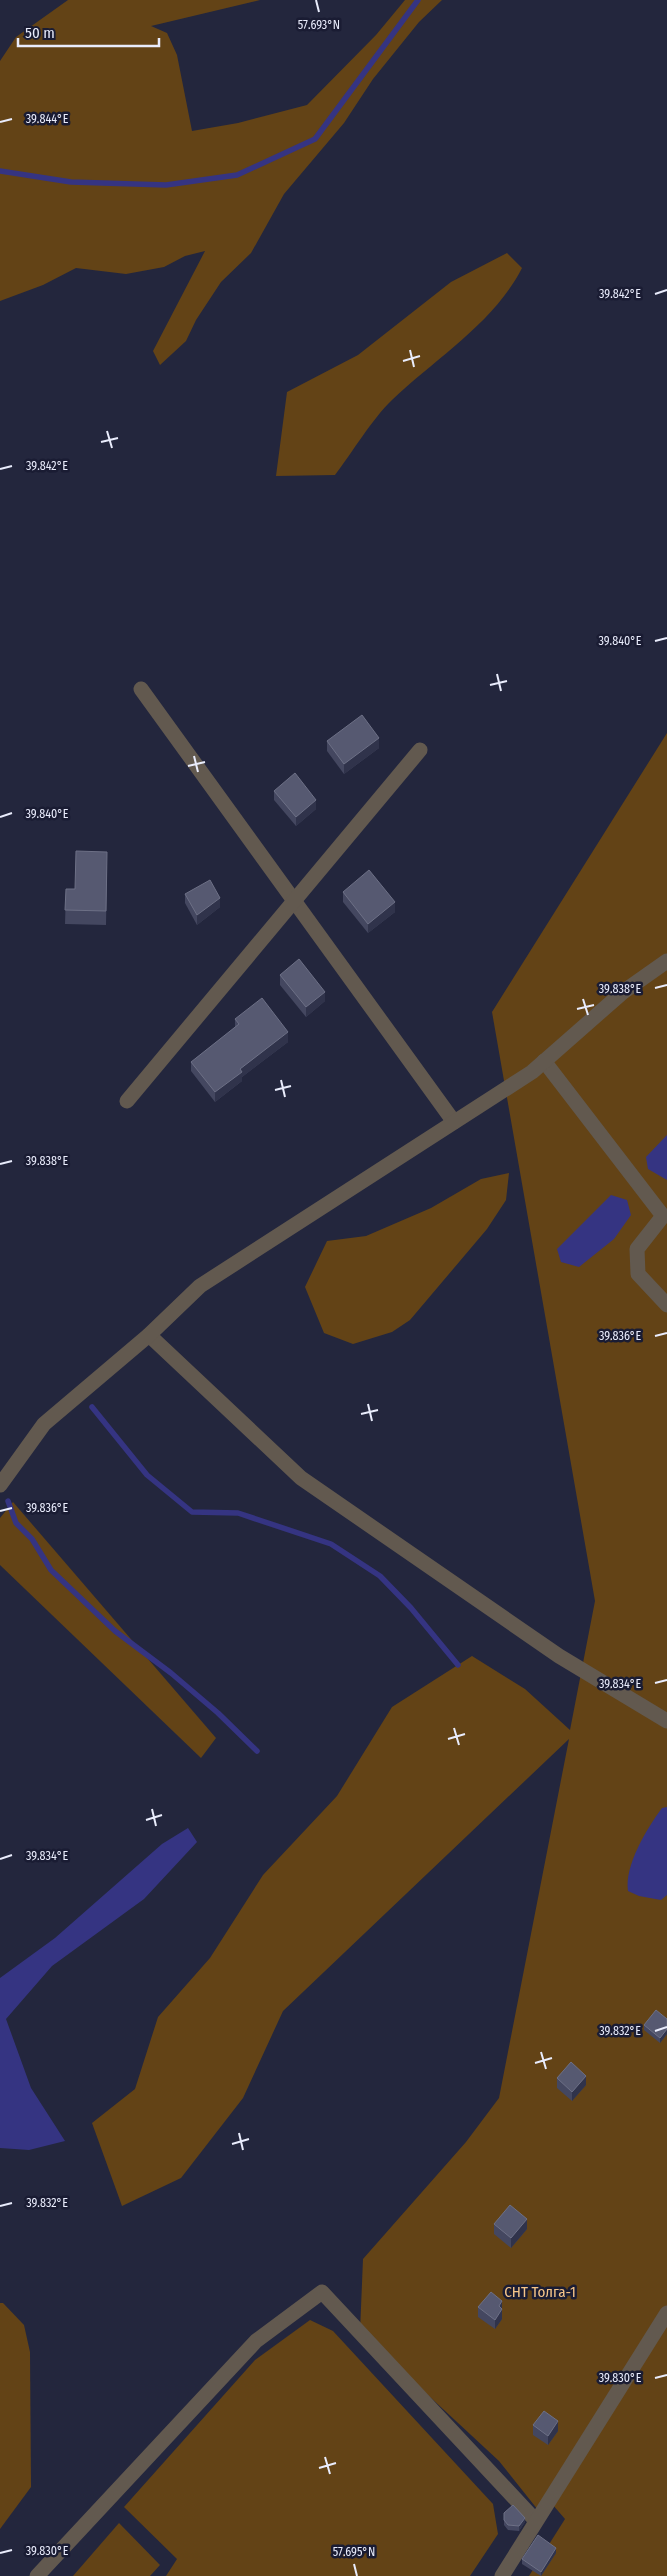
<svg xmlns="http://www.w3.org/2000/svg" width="667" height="2576" viewBox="0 0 667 2576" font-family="'Fira Sans Condensed',sans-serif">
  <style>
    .green { fill: #634316 }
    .water { fill: #353482 }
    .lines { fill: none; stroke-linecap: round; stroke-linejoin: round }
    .stream { stroke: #353482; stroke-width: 5.5 }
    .minor { stroke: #62594f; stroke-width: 15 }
    .wall { fill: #444760 }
    .shaded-wall { fill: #30334b }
    .building { fill: #565971; stroke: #6d7086 }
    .ticks { fill: none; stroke: #e9ecfc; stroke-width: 2 }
    .labels { text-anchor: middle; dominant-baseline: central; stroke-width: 5; stroke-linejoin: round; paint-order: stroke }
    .park-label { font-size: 15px; fill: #f6c589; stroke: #1a1c33 }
    .ticks-label { font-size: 12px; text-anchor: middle; fill: #e9ecfc; stroke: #1a1c33; stroke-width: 5; stroke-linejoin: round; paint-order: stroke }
  </style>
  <rect width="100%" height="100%" fill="#23263d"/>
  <g class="green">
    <path d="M68 0H260L151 26 167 33 177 55 192 131 238 123 307 105 376 35 405 0H442L419 22 373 79 344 123 284 194 251 253 221 282 196 320 186 341 160 365 153 351 205 251 185 256 164 267 126 274 76 268 43 285 0 301V61L16 37Z"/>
    <path d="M507 253 522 268C494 323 436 358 392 400 372 419 352 453 335 475L276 476 287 392 358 355 451 282Z"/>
    <path d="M667 733V2576H529L565 2519 546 2497 538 2510 499 2461 360 2332 363 2259 466 2142 499 2098 569 1739 283 2011 243 2098 181 2178 122 2206 92 2123 135 2089 158 2017 210 1958 263 1875 337 1796 392 1707 472 1656 525 1689 570 1730 595 1601 492 1012Z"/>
    <path d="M509 1173 506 1200 487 1229 410 1320 392 1332 353 1344 324 1333 305 1287 327 1241 366 1236 431 1208 481 1179Z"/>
    <path d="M13 1502 216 1738 201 1758 0 1565V1518Z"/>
    <path d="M0 2303H3L24 2325 30 2352 31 2487 0 2529Z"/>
    <path d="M310 2320 333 2331 493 2504 498 2534 470 2576H166L177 2559 124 2507 255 2360Z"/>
    <path d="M119 2523 160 2565 150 2576H73Z"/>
  </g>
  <g class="water">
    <path d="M667 1135V1180L648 1169 646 1157Z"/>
    <path d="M611 1195 627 1200 631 1215 614 1239 579 1267 561 1262 557 1249Z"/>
    <path d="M667 1807V1895L661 1900 639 1896 628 1891C624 1866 647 1828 662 1808Z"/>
    <path d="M188 1828 197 1842 144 1899 52 1966 6 2019 31 2088 65 2141 29 2150 0 2148V1978L55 1938 162 1844Z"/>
  </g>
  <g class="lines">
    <g class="stream">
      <path d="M0 171 71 182 166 185 237 175 315 139 418 0"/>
      <path d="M92 1407 147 1475 192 1512 238 1513 331 1544 380 1576 411 1608 458 1665"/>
      <path d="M8 1501 16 1523 32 1539 51 1570 115 1631 171 1673 218 1713 257 1751"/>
    </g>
    <g class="minor">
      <path d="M141 689 454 1122"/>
      <path d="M544 1061 663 1216 637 1249 638 1274 667 1305"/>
      <path d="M127 1101 420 750"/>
      <path d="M149 1335 301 1478 559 1656 667 1721"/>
      <path d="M0 1485 44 1424 149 1335 200 1286 532 1072 623 992 667 961"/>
      <path d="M37 2576 256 2341 322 2292 536 2521"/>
      <path d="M502 2576 667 2313"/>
    </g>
  </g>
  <g class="wall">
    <path d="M327 741 379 748 344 774 327 751Z"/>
    <path d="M274 791 316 809 296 826 274 800Z"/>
    <path d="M107 866 106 925 65 924 66 889H75Z"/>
    <path d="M343 892 395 912 368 933 343 902Z"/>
    <path d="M185 894 220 907 197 925 185 903Z"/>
    <path d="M280 975 325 1001 306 1017 280 985Z"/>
    <path d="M235 1019 288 1042 242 1077V1081L215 1102 191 1071V1062L235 1028Z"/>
    <path d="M667 2019V2034L660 2043 644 2030V2025Z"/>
    <path d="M557 2078 586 2085 572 2101 557 2088Z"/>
    <path d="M494 2224 527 2229 511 2248 494 2234Z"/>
    <path d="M502 2301V2319L495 2329 478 2317V2307Z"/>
    <path d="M533 2425 558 2431 548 2445 533 2435Z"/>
    <path d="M504 2513 525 2522 519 2531 508 2530 504 2525Z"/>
    <path d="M556 2553 541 2576 522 2564V2559Z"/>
  </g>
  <g class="shaded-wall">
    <path d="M379 738V748L344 774V764Z"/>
    <path d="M316 800V809L296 826V817Z"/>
    <path d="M220 898V907L197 925V915Z"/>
    <path d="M395 902V912L368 933V924Z"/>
    <path d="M325 992V1001L306 1017V1007Z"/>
    <path d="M288 1032V1042L242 1077V1081L215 1102V1092L240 1069Z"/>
    <path d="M667 2029V2034L660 2043V2038Z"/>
    <path d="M586 2076V2085L572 2101V2092Z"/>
    <path d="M527 2219V2229L511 2248V2238Z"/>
    <path d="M502 2301V2319L495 2329V2320L499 2306Z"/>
    <path d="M558 2421V2431L548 2445V2436Z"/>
    <path d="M525 2518V2522L519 2531V2526Z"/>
    <path d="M556 2548V2553L541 2576V2572Z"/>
  </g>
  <g class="building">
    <path d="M362 715 379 738 344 764 327 741Z"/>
    <path d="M295 773 316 800 296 817 274 791Z"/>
    <path d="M76 851 107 852 106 911 65 910 66 889H75Z"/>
    <path d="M369 870 395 902 368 924 343 892Z"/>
    <path d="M210 880 220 898 197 915 185 894Z"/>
    <path d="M299 959 325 992 306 1007 280 975Z"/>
    <path d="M262 998 288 1032 240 1069 242 1072 215 1092 191 1062 239 1024 235 1019Z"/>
    <path d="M656 2010 667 2019V2029L660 2038 644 2025Z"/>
    <path d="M571 2062 586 2076 572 2092 557 2078Z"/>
    <path d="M510 2205 527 2219 511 2238 494 2224Z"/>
    <path d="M491 2292 502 2301 499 2306 502 2309 495 2320 478 2307Z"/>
    <path d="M544 2411 558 2421 548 2436 533 2425Z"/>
    <path d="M513 2505 525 2518 519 2526 508 2525 504 2520V2513Z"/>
    <path d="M538 2535 556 2548 541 2572 522 2559Z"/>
  </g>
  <path class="ticks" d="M316 0 319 12M0 122 12 119M655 294 667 290M410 350 414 367M403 361 420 356M107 431 112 448M101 442 118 438M0 469 12 466M655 641 667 638M497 674 501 691M490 685 507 681M194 756 198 772M188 766 205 762M0 817 12 813M655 988 667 985M583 999 588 1015M577 1009 594 1005M281 1080 285 1097M275 1090 291 1086M0 1164 12 1161M655 1336 667 1333M368 1404 372 1421M361 1414 378 1410M0 1511 12 1508M655 1683 667 1680M454 1728 459 1745M448 1739 465 1734M152 1809 156 1826M146 1820 162 1815M0 1859 12 1855M655 2031 667 2027M541 2052 546 2069M535 2063 552 2058M239 2133 243 2150M232 2144 249 2139M0 2206 12 2203M655 2378 667 2375M325 2457 330 2474M319 2468 336 2463M0 2553 12 2550M354 2564 357 2576"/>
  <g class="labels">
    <g class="park-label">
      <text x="540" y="2292">СНТ Толга-1</text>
    </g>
  </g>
  <g class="ticks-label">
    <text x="319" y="29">57.693°N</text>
    <text x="47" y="123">39.844°E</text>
    <text x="620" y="298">39.842°E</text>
    <text x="47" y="470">39.842°E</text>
    <text x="620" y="645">39.840°E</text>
    <text x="47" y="818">39.840°E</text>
    <text x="620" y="993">39.838°E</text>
    <text x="47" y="1165">39.838°E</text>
    <text x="620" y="1340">39.836°E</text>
    <text x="47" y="1512">39.836°E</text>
    <text x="620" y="1688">39.834°E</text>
    <text x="47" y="1860">39.834°E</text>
    <text x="620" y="2035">39.832°E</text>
    <text x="47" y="2207">39.832°E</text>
    <text x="620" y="2382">39.830°E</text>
    <text x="47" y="2555">39.830°E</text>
    <text x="354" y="2556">57.695°N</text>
  </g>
  <path d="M18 38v8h141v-8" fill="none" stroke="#e9ecfc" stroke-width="2.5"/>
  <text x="25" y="38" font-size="15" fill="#e9ecfc" stroke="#1a1c33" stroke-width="4" paint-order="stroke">50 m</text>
</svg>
